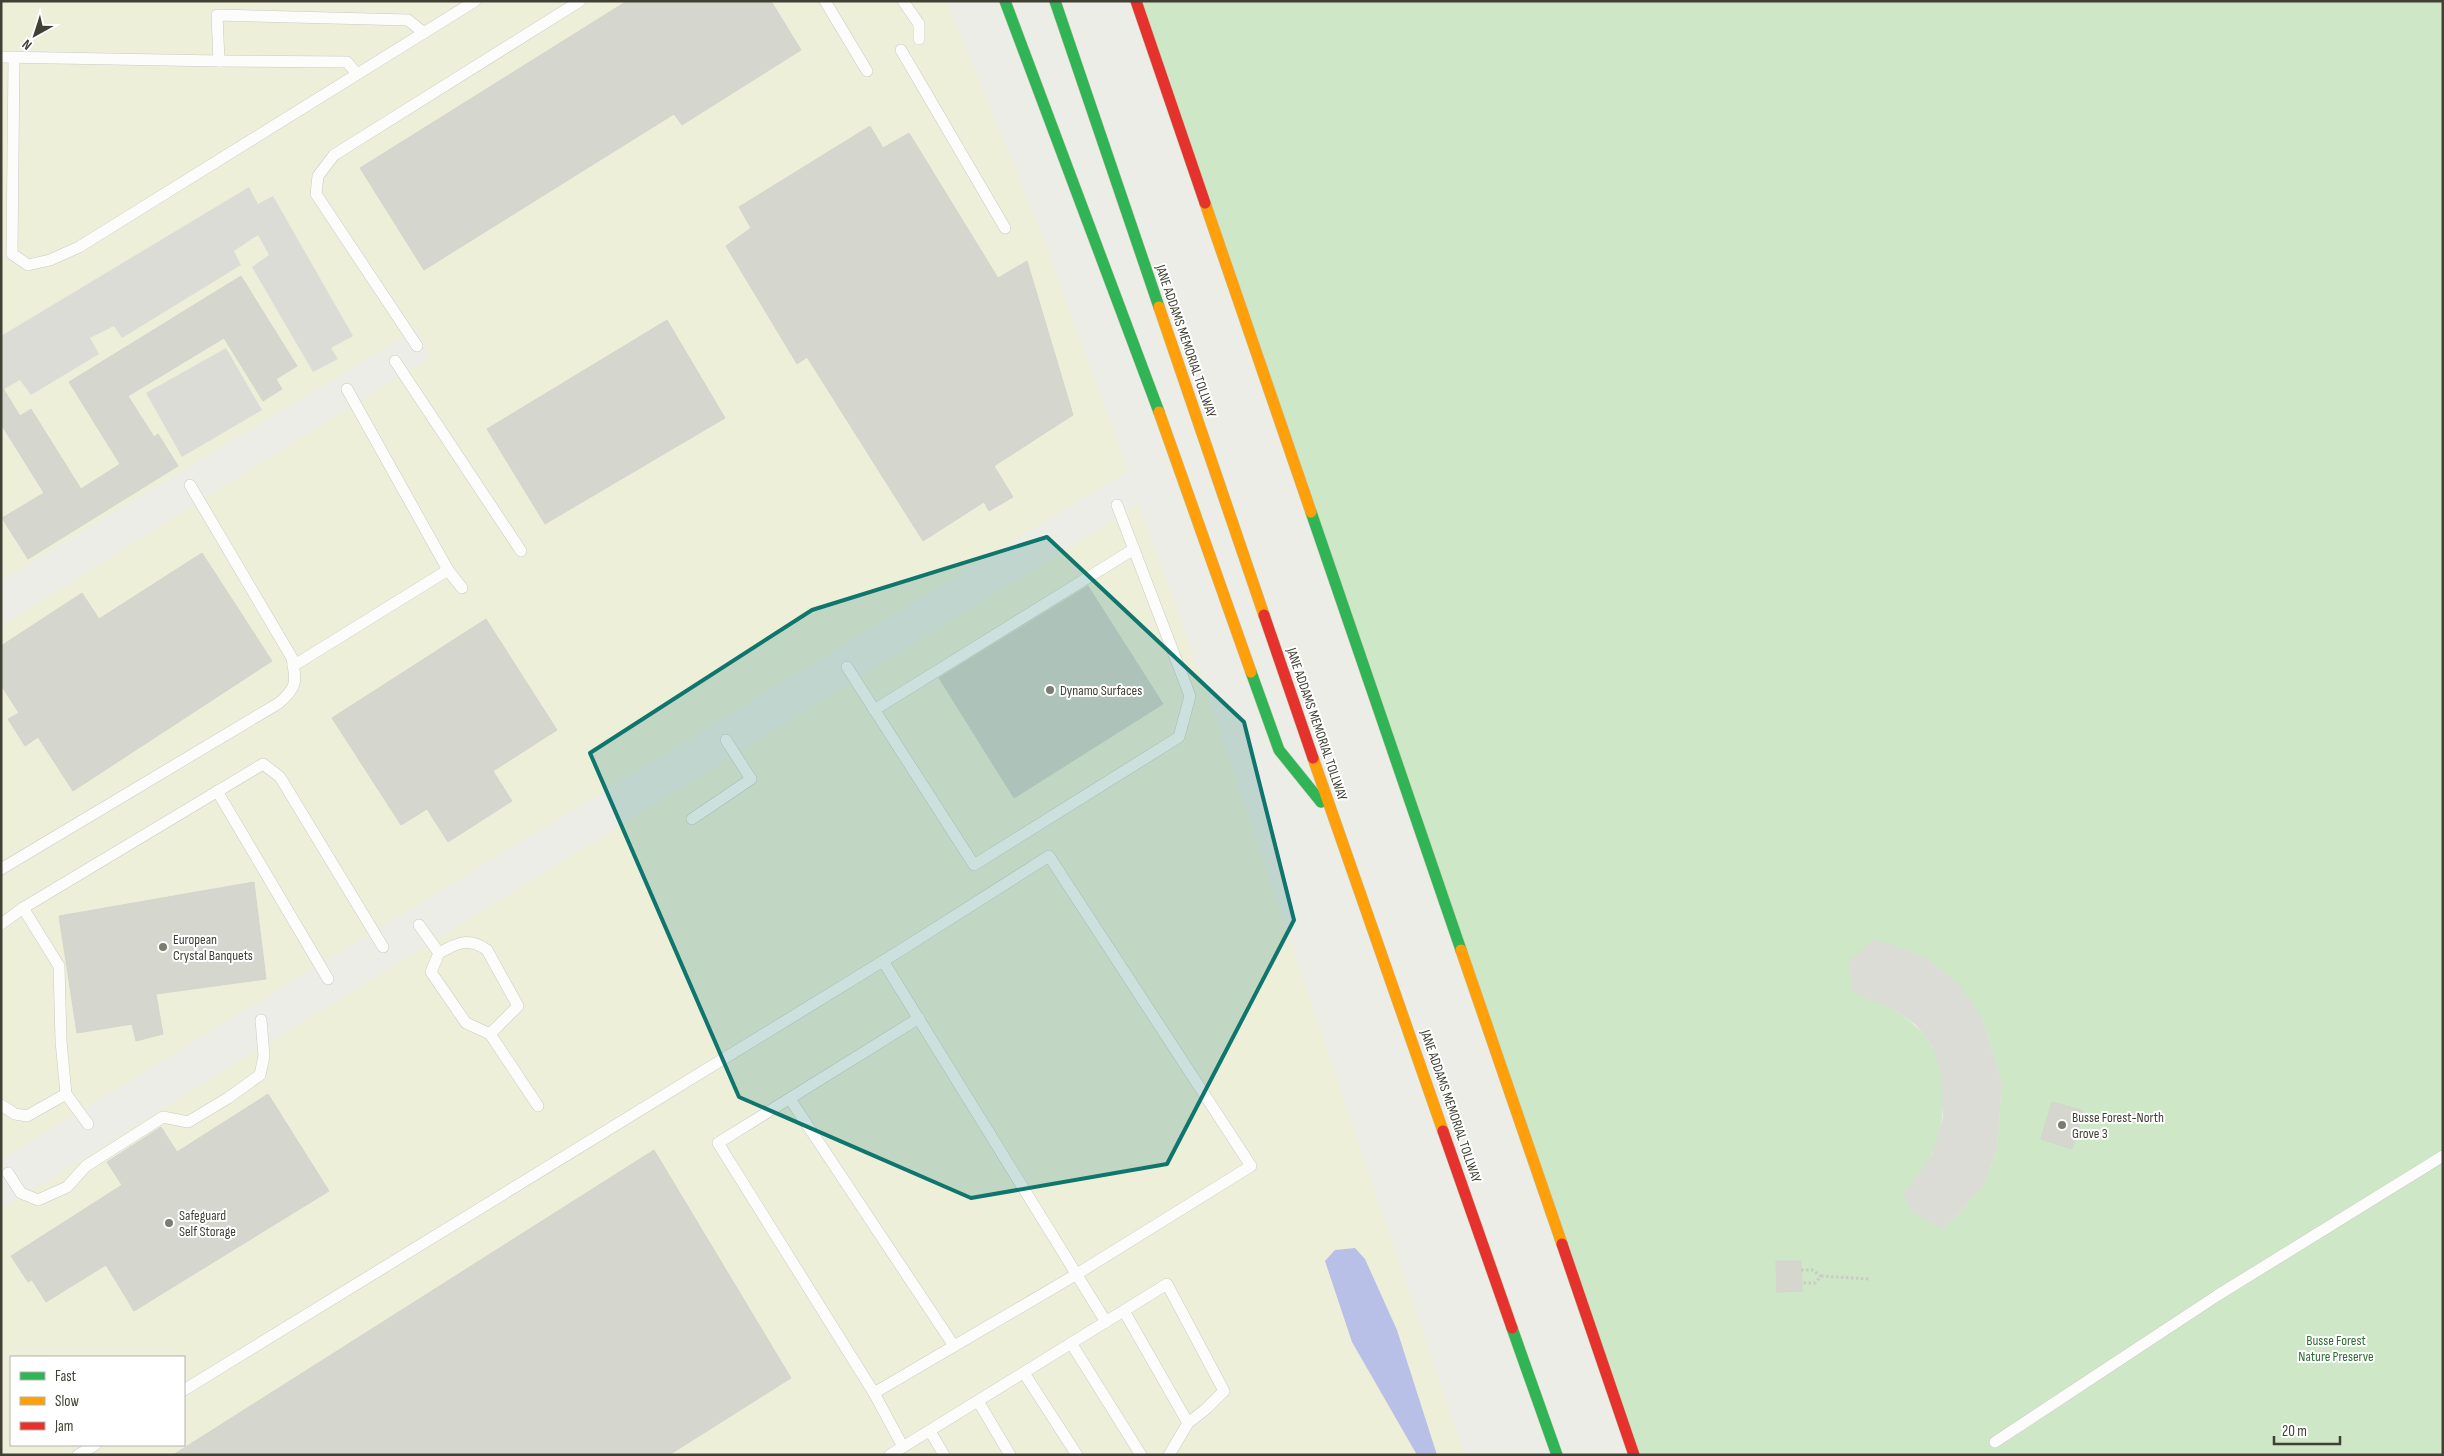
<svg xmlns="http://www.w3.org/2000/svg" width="2444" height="1456" viewBox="0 0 2444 1456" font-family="'Sofia Sans Condensed',sans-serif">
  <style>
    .commercial { fill: #eeefd9; fill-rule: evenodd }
    .green { fill: #cde7c7; fill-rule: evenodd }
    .parking { fill: #dbdcd6 }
    .water { fill: #b9c0e8 }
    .building { fill: #d5d6ce; stroke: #d4d5cc }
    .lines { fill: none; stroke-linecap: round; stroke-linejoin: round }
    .lane-casing { stroke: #cacbc4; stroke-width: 12 }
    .fast-casing { stroke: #c0c3a3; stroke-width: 12 }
    .slow-casing { stroke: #c0c3a3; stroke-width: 12 }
    .jam-casing { stroke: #c0c3a3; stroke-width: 12 }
    .path { stroke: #cbcbc6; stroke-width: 3; stroke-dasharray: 2.5 2.5; stroke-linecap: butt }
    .lane { stroke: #fcfcfb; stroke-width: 11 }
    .fast { stroke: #30b455; stroke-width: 11 }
    .slow { stroke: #ff9f0a; stroke-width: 11 }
    .jam { stroke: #e5322d; stroke-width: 11 }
    .marked { fill: #0f766e; fill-opacity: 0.2; stroke: #0f766e; stroke-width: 4; stroke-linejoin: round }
    .poi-dot { fill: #7c7d72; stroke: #fff; stroke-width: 2 }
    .labels { text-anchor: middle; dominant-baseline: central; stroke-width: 4; stroke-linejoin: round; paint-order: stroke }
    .street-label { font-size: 14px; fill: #404134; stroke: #fff }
    .poi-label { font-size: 14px; fill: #404134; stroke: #fff; text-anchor: start }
    .park-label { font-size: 14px; fill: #2d6d32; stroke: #fff }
  </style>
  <rect width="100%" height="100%" fill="#ecede6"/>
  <g class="commercial">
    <path d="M1 1H947L1045 243 1128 471 1 1159V626L430 357 418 328 1 580Z"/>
    <path d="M1139 504 1218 725 1464 1455H1V1209ZM11 1357H184V1445H11Z"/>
  </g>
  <path class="green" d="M1139 1H2443V1455H1640ZM1893 1009 1981 1015 2002 1082 1997 1149 1984 1185 1944 1229 1903 1195C1912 1183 1926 1169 1932 1154 1945 1126 1949 1073 1932 1046 1922 1030 1909 1020 1893 1009Z"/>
  <g class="parking">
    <path d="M249 187 258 204 273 196 353 336 331 348 338 359 313 372 252 267 269 255 258 235 234 251 241 265 122 338 114 326 90 338 99 354 31 395 20 380 1 391V336Z"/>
    <path d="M226 348 262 410 182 457 146 393Z"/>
    <path d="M1873 940 1891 944 1928 959 1958 984 1981 1015 2002 1082 1997 1149 1984 1185 1944 1229 1913 1213 1903 1195 1932 1155 1943 1117 1942 1077 1933 1047 1916 1025 1893 1009 1852 992 1849 961Z"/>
  </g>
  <path class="water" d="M1355 1248 1365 1259 1397 1330 1437 1455H1417L1352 1342 1325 1261 1335 1250Z"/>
  <g class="building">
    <path d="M627 1H771L801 50 682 125 674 114 424 270 360 168Z"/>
    <path d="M870 126 883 148 909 133 998 278 1027 261 1073 415 994 466 1013 497 989 511 984 502 923 541 807 357 797 364 726 246 751 228 739 207Z"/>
    <path d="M241 276 297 366 276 379 282 389 263 401 224 338 128 396 154 437 158 434 178 466 28 559 2 518 44 493 1 424V385L20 416 31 409 81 489 120 464 69 382Z"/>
    <path d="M667 320 725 418 545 524 487 429Z"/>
    <path d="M202 553 272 661 73 791 38 737 25 746 8 719 19 713 1 685V646L82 593 99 619Z"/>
    <path d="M1088 586 1163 704 1014 798 939 678Z"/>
    <path d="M486 619 557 730 493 771 512 801 448 842 427 809 401 825 332 718Z"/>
    <path d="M254 882 266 979 156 994 163 1034 136 1041 132 1024 77 1033 59 916Z"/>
    <path d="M268 1094 329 1191 134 1311 106 1265 46 1302 32 1280 28 1282 11 1256 122 1185 107 1162 161 1127 177 1152Z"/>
    <path d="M2052 1102 2083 1111 2072 1149 2041 1139Z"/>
    <path d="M654 1150 791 1378 669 1455H173Z"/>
    <path d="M1776 1261H1801L1802 1291 1777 1292Z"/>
  </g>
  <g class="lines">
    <g class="lane-casing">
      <g id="lane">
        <path d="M825 1 867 71"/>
        <path d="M903 1 919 24V39"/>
        <path d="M901 50 1005 228"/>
        <path d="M1 57 219 61 217 15 408 20 424 33"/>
        <path d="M14 57 12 254 28 265 50 260 79 247 475 1"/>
        <path d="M219 61 347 62 357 74"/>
        <path d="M417 346 316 194 318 176 334 155 580 1"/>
        <path d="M395 361 521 551"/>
        <path d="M347 389 448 570 462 588"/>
        <path d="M293 666 448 570"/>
        <path d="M847 667 974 865 1179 737 1190 696 1117 505"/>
        <path d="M874 710 1134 549"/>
        <path d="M217 791 328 979"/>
        <path d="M692 819 751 779 726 740"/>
        <path d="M1 869 279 703C298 686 296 682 292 658L190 485"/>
        <path d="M23 908 263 764 280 777 383 947"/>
        <path d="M1 924 23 908 59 966 61 1041 66 1094 88 1124"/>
        <path d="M419 925 439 953 431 972 466 1023 490 1034 538 1106"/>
        <path d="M439 953C457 943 468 937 487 950L518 1006 490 1034"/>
        <path d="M883 961 1106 1322"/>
        <path d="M790 1099 954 1346"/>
        <path d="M1 1105 15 1114 27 1116 66 1094"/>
        <path d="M8 1173 21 1193 38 1200 67 1187 86 1166 163 1117 188 1122 228 1098 260 1075 264 1056 261 1020"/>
        <path d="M1071 1343 1141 1455"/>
        <path d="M1024 1373 1077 1455"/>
        <path d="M184 1390 901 950 1049 856 1251 1166 1077 1274 874 1393"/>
        <path d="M978 1401 1010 1455"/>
        <path d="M930 1431 944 1455"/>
        <path d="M1995 1442 2218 1295 2443 1156"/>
        <path d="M903 1447 874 1393 718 1143 919 1018"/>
        <path d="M78 1455 95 1445"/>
        <path d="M890 1455 1167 1284 1224 1391 1206 1409 1188 1423 1124 1311"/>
        <path d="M1169 1455 1188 1423"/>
      </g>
    </g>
    <g class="fast-casing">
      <g id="fast">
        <path d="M1005 1 1159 412"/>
        <path d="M1055 1 1159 307"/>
        <path d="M1311 512 1461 950"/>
        <path d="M1251 672 1279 750 1321 802"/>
        <path d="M1512 1328 1557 1455"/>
      </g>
    </g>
    <g class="slow-casing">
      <g id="slow">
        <path d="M1205 203 1311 512"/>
        <path d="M1159 307 1264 615"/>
        <path d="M1159 412 1251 672"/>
        <path d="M1313 758 1443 1131"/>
        <path d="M1461 950 1562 1244"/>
      </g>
    </g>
    <g class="jam-casing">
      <g id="jam">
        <path d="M1136 1 1205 203"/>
        <path d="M1264 615 1313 758"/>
        <path d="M1443 1131 1512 1328"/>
        <path d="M1562 1244 1634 1455"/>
      </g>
    </g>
    <g class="path">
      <path d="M1801 1270H1812L1821 1276 1815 1283H1802"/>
      <path d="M1821 1276 1869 1279"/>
    </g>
    <use href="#lane" class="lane"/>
    <use href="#fast" class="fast"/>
    <use href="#slow" class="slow"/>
    <use href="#jam" class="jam"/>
  </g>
  <path class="marked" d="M1047 537 1244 722 1294 920 1167 1164 971 1198 739 1097 590 753 812 610Z"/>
  <g class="poi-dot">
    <circle cx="1050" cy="690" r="5"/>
    <circle cx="163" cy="947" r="5"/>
    <circle cx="2062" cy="1125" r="5"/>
    <circle cx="169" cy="1223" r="5"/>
  </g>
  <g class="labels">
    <g class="street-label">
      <text transform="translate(1186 341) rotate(71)">JANE ADDAMS MEMORIAL TOLLWAY</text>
      <text transform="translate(1317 724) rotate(71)">JANE ADDAMS MEMORIAL TOLLWAY</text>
      <text transform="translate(1451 1106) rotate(71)">JANE ADDAMS MEMORIAL TOLLWAY</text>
    </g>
    <g class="poi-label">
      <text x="1060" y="690">Dynamo Surfaces</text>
      <text x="173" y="939">European<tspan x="173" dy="16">Crystal Banquets</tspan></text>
      <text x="2072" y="1117">Busse Forest-North<tspan x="2072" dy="16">Grove 3</tspan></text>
      <text x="179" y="1215">Safeguard<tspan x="179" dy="16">Self Storage</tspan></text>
    </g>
    <g class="park-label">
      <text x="2336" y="1340">Busse Forest<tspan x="2336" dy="16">Nature Preserve</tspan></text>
    </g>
  </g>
  <rect width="2444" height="1456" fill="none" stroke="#404134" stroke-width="5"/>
  <rect x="10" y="1356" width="175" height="90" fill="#ffffff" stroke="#b3b3ae"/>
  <rect x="20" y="1372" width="25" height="8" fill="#30b455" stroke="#b3b3ae"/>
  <text x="55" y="1381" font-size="15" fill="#404134">Fast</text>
  <rect x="20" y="1397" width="25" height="8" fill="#ff9f0a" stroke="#b3b3ae"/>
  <text x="55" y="1406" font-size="15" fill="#404134">Slow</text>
  <rect x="20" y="1422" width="25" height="8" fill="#e5322d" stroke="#b3b3ae"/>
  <text x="55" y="1431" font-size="15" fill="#404134">Jam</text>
  <g transform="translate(35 35) rotate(219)" stroke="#ffffff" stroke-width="4" paint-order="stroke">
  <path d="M0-4L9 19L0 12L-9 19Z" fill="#404134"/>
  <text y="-8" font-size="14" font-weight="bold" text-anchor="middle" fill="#404134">N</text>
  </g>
  <path d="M2274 1436v8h66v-8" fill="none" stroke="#404134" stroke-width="2.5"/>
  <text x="2282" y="1436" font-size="15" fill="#404134" stroke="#ffffff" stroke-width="4" paint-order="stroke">20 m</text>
</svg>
